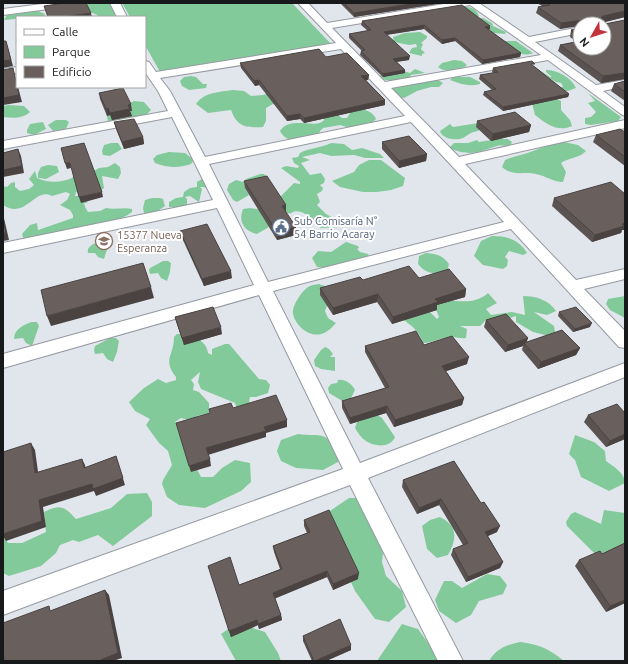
<svg xmlns="http://www.w3.org/2000/svg" width="628" height="664" viewBox="0 0 628 664" font-family="Ubuntu,sans-serif">
  <style>
    .green { fill: #83ca9b }
    .lines { fill: none; stroke-linecap: round; stroke-linejoin: round }
    .street-casing { stroke: #9599a0; stroke-width: 2 }
    .street { fill: #fff; fill-rule: evenodd }
    .wall { fill: #5a5351 }
    .shaded-wall { fill: #4a4342 }
    .building { fill: #69605e; stroke: #4a4342 }
    .labels { text-anchor: middle; dominant-baseline: central; stroke-width: 4; stroke-linejoin: round; paint-order: stroke }
    .service-label { font-size: 11px; fill: #4e5e75; stroke: #fff; text-anchor: start }
    .education-label { font-size: 11px; fill: #785e54; stroke: #fff; text-anchor: start }
  </style>
  <rect width="100%" height="100%" fill="#e1e6ed"/>
  <g class="green">
    <path d="M80 3 110 4 114 6 116 15 111 17H98L97 15 88 11Z"/>
    <path d="M122 3H292L331 44 160 72 145 45V17H130Z"/>
    <path d="M461 6C469 7 476 7 479 16L477 17 478 18H483L492 23 493 26 506 32 505 34 494 33 423 13Z"/>
    <path d="M38 11 45 14 44 17H20L15 19 4 20 7 15Z"/>
    <path d="M420 32 427 36V38L421 43 423 44 421 49 425 53 422 54V56L409 53 412 48 417 47 416 44 409 45 394 42 393 37 405 33Z"/>
    <path d="M506 41H516L533 53C521 58 513 50 503 43Z"/>
    <path d="M454 60 462 61 467 65C460 72 445 73 438 67L442 63Z"/>
    <path d="M528 65 533 66 550 77H552L546 72V70C557 70 571 77 576 88 569 90 568 93 560 89L563 86 561 83 556 82Z"/>
    <path d="M415 69 425 73 411 75 407 81H391L376 78V76L404 71 410 73Z"/>
    <path d="M191 76 196 77 203 84H207L206 88 189 90 182 86 180 81 184 77Z"/>
    <path d="M453 77H470L480 82V84C469 87 460 84 450 80Z"/>
    <path d="M438 80 443 83 439 87H431L417 91 404 98 385 95 382 92 388 89 424 81Z"/>
    <path d="M233 90 244 91 251 96 263 95 273 92 282 99 266 108V121L263 127C246 128 237 127 231 110L208 113 196 104C204 92 220 92 233 90Z"/>
    <path d="M588 93 621 117 618 121 591 125 585 124V118L591 117 596 112 588 103 595 101Z"/>
    <path d="M557 99 561 101V110L570 120 572 126C558 133 545 123 535 115L532 103Z"/>
    <path d="M134 101 144 102 151 110 144 117 108 122 107 116Z"/>
    <path d="M9 105 24 106 30 112C23 119 12 118 3 117V106Z"/>
    <path d="M327 107 342 118H347L352 110C361 108 372 110 376 119L371 124 350 128 340 125 323 128 320 131 318 136C304 139 288 146 280 131 290 115 317 130 324 120 325 117 326 111 327 107Z"/>
    <path d="M56 120H66L69 122 66 129 53 131 48 125Z"/>
    <path d="M43 122 46 129 34 135 27 133V130L30 124Z"/>
    <path d="M485 122 478 131C471 132 468 135 463 138 456 141 442 139 440 131L450 124 453 127Z"/>
    <path d="M497 139H508L512 142 510 146C506 146 500 145 497 146 478 152 470 157 449 148L454 143H468L477 140 479 142Z"/>
    <path d="M564 142 578 145 586 151C580 158 568 158 561 163L566 172 563 182C553 182 546 176 536 174 523 171 513 177 502 167L505 160C514 156 524 155 533 151 544 147 553 143 564 142Z"/>
    <path d="M111 143H118L122 149 110 156 103 155 102 151 104 145Z"/>
    <path d="M331 143 344 144 352 150 362 148 380 154 384 158H365L354 155 331 156 320 153 302 157 310 160 301 163 310 175 321 173 325 179 324 183 320 185 323 188 322 191 317 194 320 202 317 205 326 214 340 222V227L321 228C315 224 308 214 301 212 289 208 293 221 279 206L281 196 294 183 300 184V182L281 168 286 166 298 168 299 166 294 163 292 158 298 157 300 153C309 148 321 148 331 143Z"/>
    <path d="M169 152 185 153 194 160 191 164C179 168 168 168 155 163L153 159 157 155Z"/>
    <path d="M369 160H381L405 178 403 186 391 190 377 192H363L340 187 332 181 354 172 359 165Z"/>
    <path d="M115 163 120 167 121 173 118 179 102 176 104 188 100 191 76 192 75 196H81L88 202 83 204 85 205V207L88 212 100 211 106 208C115 210 124 207 132 209V212C110 229 53 235 24 240L22 234 30 225 37 223 38 230 73 218V215L70 210 60 205 67 200 70 194 66 192 52 196C35 186 26 220 3 205V186L7 187 11 183 15 182V187L20 191 29 189 34 185 29 179 35 171 37 178C48 183 60 183 72 178L74 175 90 173 99 168 108 167Z"/>
    <path d="M48 165 57 166 59 172 46 179 38 178V173L41 167Z"/>
    <path d="M260 174H264L266 176 245 188 249 195 237 202 233 200 227 190 229 184 236 180 243 182 246 179Z"/>
    <path d="M204 178 213 192 204 187H200L202 189 199 202 190 196 185 197 187 199V206L179 210 176 207H169V202L176 198 183 197 184 192 190 188 197 187V182Z"/>
    <path d="M152 198H160L163 199 165 206 153 214 144 213 143 208 145 200Z"/>
    <path d="M250 208 263 210 269 227 257 234C244 231 238 222 243 209Z"/>
    <path d="M492 236C506 236 519 239 527 253L523 255 509 251 505 257 508 260 507 266 503 269 483 265 474 256 481 241Z"/>
    <path d="M102 241H106L109 243 104 259 98 257 95 253H88C86 246 95 243 102 241Z"/>
    <path d="M346 242 358 246 359 248 357 249 360 252 368 254 369 257 330 268 317 267 312 258 318 251 331 252Z"/>
    <path d="M426 253C437 254 442 255 449 264L447 271C435 275 426 274 418 264L419 256Z"/>
    <path d="M163 261H168L171 263 170 272 167 281 161 278 158 273 150 274 149 270 150 268Z"/>
    <path d="M319 284 325 286 329 291 327 306 325 311 328 318 336 323C333 326 329 331 324 333 311 339 296 327 293 314 292 307 297 300 301 294 307 287 309 285 319 284Z"/>
    <path d="M488 293 497 303 486 309 491 315 512 312 525 315 523 296C536 296 549 300 556 311L547 315 534 312 554 326 555 332 549 336 533 332 516 322V316L501 321 486 320 480 326H460L467 329 466 338C461 339 457 337 452 337 442 337 433 343 423 343 419 330 410 324 399 317L428 310 437 319 439 317 435 307 444 299C459 302 476 304 488 293Z"/>
    <path d="M625 296V318L610 310 606 304 608 299Z"/>
    <path d="M31 322H37L39 326 32 346 26 343 23 338 14 339C14 329 24 325 31 322Z"/>
    <path d="M177 334C189 334 207 339 208 353L212 355V349L225 344H229L259 379 266 380 270 385 268 393 256 397H250L249 402 253 406 239 414 235 403 201 389 198 382 200 372 191 380 194 384 193 390 199 392 209 403V413L197 416 194 421 181 418 175 422 187 432 193 461 201 477H213L222 468 235 460 250 463 251 482 241 491 205 508 179 505 167 497 162 484 163 480 172 465 168 451 159 443 146 425 150 419 135 411 129 402 144 388 158 379 166 383 176 380V377C162 359 174 356 174 337Z"/>
    <path d="M110 338H116L119 341 117 352 113 362 107 359 103 353 95 354 94 350 95 346Z"/>
    <path d="M325 347 329 349 333 354 330 357H335V371L321 369 315 366 314 360 321 350Z"/>
    <path d="M338 380C345 379 352 384 355 390L349 402H344L329 393 328 388 331 384 337 383Z"/>
    <path d="M376 414 382 418 395 437C391 448 374 447 366 441 361 438 358 433 355 428L357 422Z"/>
    <path d="M298 434C323 437 324 430 340 453L338 462 323 470 296 468 281 461 277 451 281 440Z"/>
    <path d="M575 435 594 442 605 451 606 461C613 466 625 473 625 483L609 491 581 477 575 460 569 454Z"/>
    <path d="M147 493 152 502V516L113 546 98 535 79 542 73 540 60 545 56 553 41 566 9 576 3 573V535L8 543H22L46 532 44 512C60 504 64 506 76 519L111 508 127 494Z"/>
    <path d="M349 498H358L384 542 382 562 386 576 402 591 406 607 389 622 375 619 355 591 335 547 327 513Z"/>
    <path d="M604 510 625 513V549L600 558 592 551 567 526 566 522 571 514 575 512 601 524Z"/>
    <path d="M440 517C458 526 457 539 448 555L437 558 427 549 422 526 430 520Z"/>
    <path d="M487 574 500 576 507 585 503 594 479 601 471 615 456 623 439 611 435 600 444 581H452L462 588Z"/>
    <path d="M237 623 265 632 278 653 281 661H236L221 634Z"/>
    <path d="M402 624 418 629 433 650 438 661H377Z"/>
    <path d="M520 642C539 644 549 649 564 661H489C496 649 506 645 520 642Z"/>
  </g>
  <g class="lines">
    <g class="street-casing">
      <g id="street">
        <path d="M50 3H76L71 6 3 15V9Z"/>
        <path d="M110 3H120L127 17H117Z"/>
        <path d="M298 3H308L327 23 450 3H479L529 37 580 27V33L535 42 596 85 625 80V86L603 91 625 107V116L621 114 548 60 391 88 459 157 625 120V128L465 164 576 280 625 269V279L584 289 625 331V348L619 347 511 229 273 291 360 463 625 363V377L368 478 463 661H438L350 485 3 615V591L343 469 259 295 3 368V354L254 285 217 208 3 253V243L213 200 172 117 3 149V141L168 111 158 91 145 72V61L149 62 156 72 336 43ZM470 5 541 55 385 82 332 28ZM341 49 405 116 205 157 170 91 160 78ZM411 122 504 222 268 282 209 164Z"/>
        <path d="M17 67V73L3 75V69Z"/>
      </g>
    </g>
    <use href="#street" class="street"/>
  </g>
  <g class="wall">
    <path d="M340 3H443L354 17Z"/>
    <path d="M537 3H622L625 4V17L605 22V24L625 20V79L601 83 558 51 560 45 577 42 570 37 571 30 580 28V48L604 24H580L560 29 536 13 538 7 542 6Z"/>
    <path d="M362 21 490 26V29L488 30 521 53 520 57 482 64 455 41 442 44 424 29 387 35 409 60 397 62 405 70V73L383 77 360 55 361 51H362L349 38V34L368 31 361 25Z"/>
    <path d="M326 57 369 75 368 80H366L385 100V105L304 123 300 119 287 121 259 85 255 86 241 68 240 63Z"/>
    <path d="M534 67 569 94 568 97 503 111 483 95 484 92 492 90 479 79 480 75 494 73 492 72 493 68Z"/>
    <path d="M625 81V101L611 91 614 84Z"/>
    <path d="M99 93 132 111H130L132 116 112 120 110 115 107 116 100 99Z"/>
    <path d="M477 121 531 125 529 132 491 141 476 127Z"/>
    <path d="M114 122 143 137 144 144 124 149 116 129Z"/>
    <path d="M625 132V166L593 142 596 135Z"/>
    <path d="M382 142 427 154 426 161 399 168 382 149Z"/>
    <path d="M244 181 286 212 296 235 277 240 245 188Z"/>
    <path d="M554 198 622 230 621 233 592 242 552 206Z"/>
    <path d="M180 231 232 278 204 286 182 238Z"/>
    <path d="M419 278 466 289 465 297 437 305V310L392 324 377 302 333 315 320 295V288L363 280Z"/>
    <path d="M559 312 590 327 573 332 558 316Z"/>
    <path d="M175 317 222 334 184 345 177 324Z"/>
    <path d="M486 320 528 338 526 342 580 348 576 355 538 369 522 350 523 346 505 352 484 327Z"/>
    <path d="M424 345 467 364 446 371 464 398 462 405 394 427 386 413 350 424 342 408V401L385 388 365 352V346Z"/>
    <path d="M625 413V439L606 447 584 422 588 415Z"/>
    <path d="M454 461 497 532 488 536 503 562 500 568 466 582 451 555 453 549 463 545 439 505 417 514 402 487 403 480Z"/>
    <path d="M304 520 358 579 333 590 327 577 275 598 281 615 282 620 259 629 258 625 231 637 210 571 239 585 280 569 274 552 273 546 307 533 304 526Z"/>
    <path d="M625 543V603L606 612 575 566 579 560 602 554Z"/>
    <path d="M303 636 351 650 326 661H312L303 641Z"/>
  </g>
  <g class="shaded-wall">
    <path d="M417 3H443L354 17V13Z"/>
    <path d="M625 11V17L601 23V18L603 16Z"/>
    <path d="M91 13 92 17H62Z"/>
    <path d="M583 20 581 24H580V26L560 29 561 23Z"/>
    <path d="M424 25V29L383 35 384 32Z"/>
    <path d="M490 26V29L484 30 485 27Z"/>
    <path d="M455 38V41L442 44V40Z"/>
    <path d="M6 41 13 66 3 68V61Z"/>
    <path d="M521 53 520 57 482 64 483 60Z"/>
    <path d="M410 56 409 60 393 62V59Z"/>
    <path d="M405 70V73L383 77V74Z"/>
    <path d="M625 73V79L601 83 603 76Z"/>
    <path d="M369 75 368 80 361 81V76Z"/>
    <path d="M259 80V85L255 86 254 81Z"/>
    <path d="M17 87H18L22 102 3 105V98Z"/>
    <path d="M569 94 568 97 503 111V107Z"/>
    <path d="M385 100V105L304 123V118Z"/>
    <path d="M131 104 132 111H130L132 116 112 120 110 113 128 105Z"/>
    <path d="M108 108 110 115 107 116 106 109Z"/>
    <path d="M300 114V119L287 121V116Z"/>
    <path d="M531 125 529 132 491 141 493 134Z"/>
    <path d="M143 137 144 144 124 149 122 142Z"/>
    <path d="M18 149 21 156 24 173 3 177V170Z"/>
    <path d="M427 154 426 161 399 168V161Z"/>
    <path d="M65 163H70L71 168 67 169Z"/>
    <path d="M102 192 103 197 81 203 79 197Z"/>
    <path d="M286 205V212L282 206Z"/>
    <path d="M3 214 9 240 3 241Z"/>
    <path d="M625 223V230H622L621 233 592 242 595 235Z"/>
    <path d="M296 227V235L277 240V232Z"/>
    <path d="M231 271 232 278 204 286 202 279Z"/>
    <path d="M151 287 154 298 51 326 47 316Z"/>
    <path d="M466 289 465 297 437 305V310L392 324 393 317 435 299Z"/>
    <path d="M378 294 377 302 333 315V308Z"/>
    <path d="M592 323 590 327 573 332 575 329Z"/>
    <path d="M221 327 222 334 184 345 182 338Z"/>
    <path d="M528 338 526 344 524 343 523 346 505 352 508 345Z"/>
    <path d="M580 348 576 355 538 369 541 362Z"/>
    <path d="M469 357 467 364 441 373 442 366Z"/>
    <path d="M464 398 462 405 394 427 395 420Z"/>
    <path d="M387 406 386 413 350 424V418Z"/>
    <path d="M287 420V427L266 433V437L208 455 206 448 264 427Z"/>
    <path d="M625 434V439L606 447 610 441Z"/>
    <path d="M31 443 35 450 39 479 35 473Z"/>
    <path d="M116 456 125 485 96 496 94 491 43 507 46 527 6 541 3 536V534L39 500Z"/>
    <path d="M82 459 85 465 87 475 84 468Z"/>
    <path d="M210 459 211 466 191 472 189 466Z"/>
    <path d="M441 499 439 505 417 514 419 508Z"/>
    <path d="M500 526 497 532 483 538 485 532Z"/>
    <path d="M503 562 500 568 466 582 468 577Z"/>
    <path d="M327 571V577L274 599 273 593Z"/>
    <path d="M359 573 358 579 333 590V584Z"/>
    <path d="M105 590 109 595 122 658 113 661H98Z"/>
    <path d="M625 600V603L606 612 610 606Z"/>
    <path d="M281 615 282 620 259 629 258 624Z"/>
    <path d="M257 620 258 625 231 637 229 631Z"/>
    <path d="M351 645V650L326 661H315Z"/>
  </g>
  <g class="building">
    <path d="M65 3H86L91 13 62 17H48L44 6Z"/>
    <path d="M344 3H417L354 13Z"/>
    <path d="M547 3H622L625 4V11L603 16 601 18 604 19 605 24 625 20V73L603 76 560 45 580 41V48H604V24H583V20L561 23 538 7 550 5Z"/>
    <path d="M462 5 490 26 485 27 521 53 483 60 455 38 442 40 424 25 384 32 410 56 393 59 405 70 383 74 361 51 365 50 349 34 371 30 362 21Z"/>
    <path d="M580 28V36L571 30Z"/>
    <path d="M3 41H6L11 60 3 61Z"/>
    <path d="M319 49 326 57 347 53 369 75 361 76 385 100 304 118 300 114 287 116 259 80 254 81 240 63Z"/>
    <path d="M532 61 535 64H531L569 94 503 107 484 92 496 89 480 75 498 72 493 68Z"/>
    <path d="M13 68 19 95 3 98V70Z"/>
    <path d="M625 81V92L614 84Z"/>
    <path d="M123 88 131 104 128 105 130 109 110 113 108 108 106 109 99 93Z"/>
    <path d="M515 112 531 125 493 134 477 121Z"/>
    <path d="M134 119 143 137 122 142 114 122Z"/>
    <path d="M620 129 625 132V157L596 135Z"/>
    <path d="M409 136 427 154 399 161 382 142Z"/>
    <path d="M84 143 102 192 79 197 70 163H65L61 148Z"/>
    <path d="M18 149 22 166 3 170V153Z"/>
    <path d="M267 176 286 205 282 206 296 227 277 232 244 181Z"/>
    <path d="M611 182 625 194V223L622 224 624 226 595 235 554 198Z"/>
    <path d="M3 220 6 233H3Z"/>
    <path d="M207 224 231 271 202 279 180 231Z"/>
    <path d="M143 263 151 287 47 316 41 290Z"/>
    <path d="M409 266 419 278 449 269 466 289 435 299 438 302 393 317 378 294 333 308 320 288 360 277 363 280Z"/>
    <path d="M213 307 221 327 182 338 175 317Z"/>
    <path d="M576 307 592 323 575 329 559 312Z"/>
    <path d="M506 314 528 338 508 345 486 320Z"/>
    <path d="M562 330 580 348 541 362 524 343Z"/>
    <path d="M416 331 424 345 452 336 469 357 442 366 464 398 395 420 387 406 350 418 342 401 389 387 365 346Z"/>
    <path d="M276 395 287 420 264 427 266 431 206 448 210 459 189 466 176 423 210 413 209 409 231 403 233 408Z"/>
    <path d="M617 404 625 413V434L610 441 588 415Z"/>
    <path d="M31 443 35 473 82 459 84 468 116 456 123 478 93 489 92 484 39 500 42 521 3 534V452Z"/>
    <path d="M454 461 481 503 484 502 500 526 485 532 503 562 468 577 453 549 468 543 441 499 419 508 403 480Z"/>
    <path d="M329 510 359 573 333 584 327 571 273 593 281 615 258 624 257 620 229 631 208 566 230 557 239 585 282 569 273 546 310 532 304 520Z"/>
    <path d="M625 543V600L610 606 579 560 600 551 602 554Z"/>
    <path d="M105 590 118 653 98 661H4L3 648V623L49 606 50 611Z"/>
    <path d="M340 619 351 645 315 661H314L303 636Z"/>
  </g>
  <defs>
    <g id="civic-ring" transform="scale(0.9)"><circle r="9.5" fill="#fff" stroke="#5c6f8a" stroke-width="1.5"/><path d="M-.6-6.5H3V-4.5H.6V-3L4-1V1h2V6H-6V1h2V-1L-.6-3ZM-1.2 2.5V6h2.4V2.5Z" fill="#5c6f8a"/></g>
    <g id="school-ring" transform="scale(0.9)"><circle r="9.5" fill="#fff" stroke="#8d6e63" stroke-width="1.5"/><path d="M0-5L7-2L0 1L-7-2ZM-4 1L0 2.5L4 1V4Q0 6-4 4Z" fill="#8d6e63"/></g>
  </defs>
  <g fill-rule="evenodd">
    <use href="#civic-ring" x="281" y="227"/>
    <use href="#school-ring" x="104" y="241"/>
  </g>
  <g class="labels">
    <g class="service-label">
      <text x="294" y="221">Sub Comisaría N°<tspan x="294" dy="13">54 Barrio Acaray</tspan></text>
    </g>
    <g class="education-label">
      <text x="117" y="235">15377 Nueva<tspan x="117" dy="13">Esperanza</tspan></text>
    </g>
  </g>
  <rect width="628" height="664" fill="none" stroke="#17191b" stroke-width="8"/>
  <rect x="16" y="16" width="130" height="72" fill="#ffffff" stroke="#a2a3a4"/>
  <rect x="24" y="29" width="20" height="6" fill="#ffffff" stroke="#a2a3a4"/>
  <text x="52" y="36" font-size="12" fill="#17191b">Calle</text>
  <rect x="24" y="46" width="20" height="12" fill="#83ca9b" stroke="#a2a3a4"/>
  <text x="52" y="56" font-size="12" fill="#17191b">Parque</text>
  <rect x="24" y="66" width="20" height="12" fill="#69605e" stroke="#a2a3a4"/>
  <text x="52" y="76" font-size="12" fill="#17191b">Edificio</text>
  <g transform="translate(592 36) rotate(231)"><circle r="19" fill="#ffffff" stroke="#a2a3a4"/>
  <path d="M0-3L7 15L0 10L-7 15Z" fill="#c3333d"/>
  <text y="-6" font-size="11" font-weight="bold" text-anchor="middle" fill="#17191b">N</text>
  </g>
</svg>
